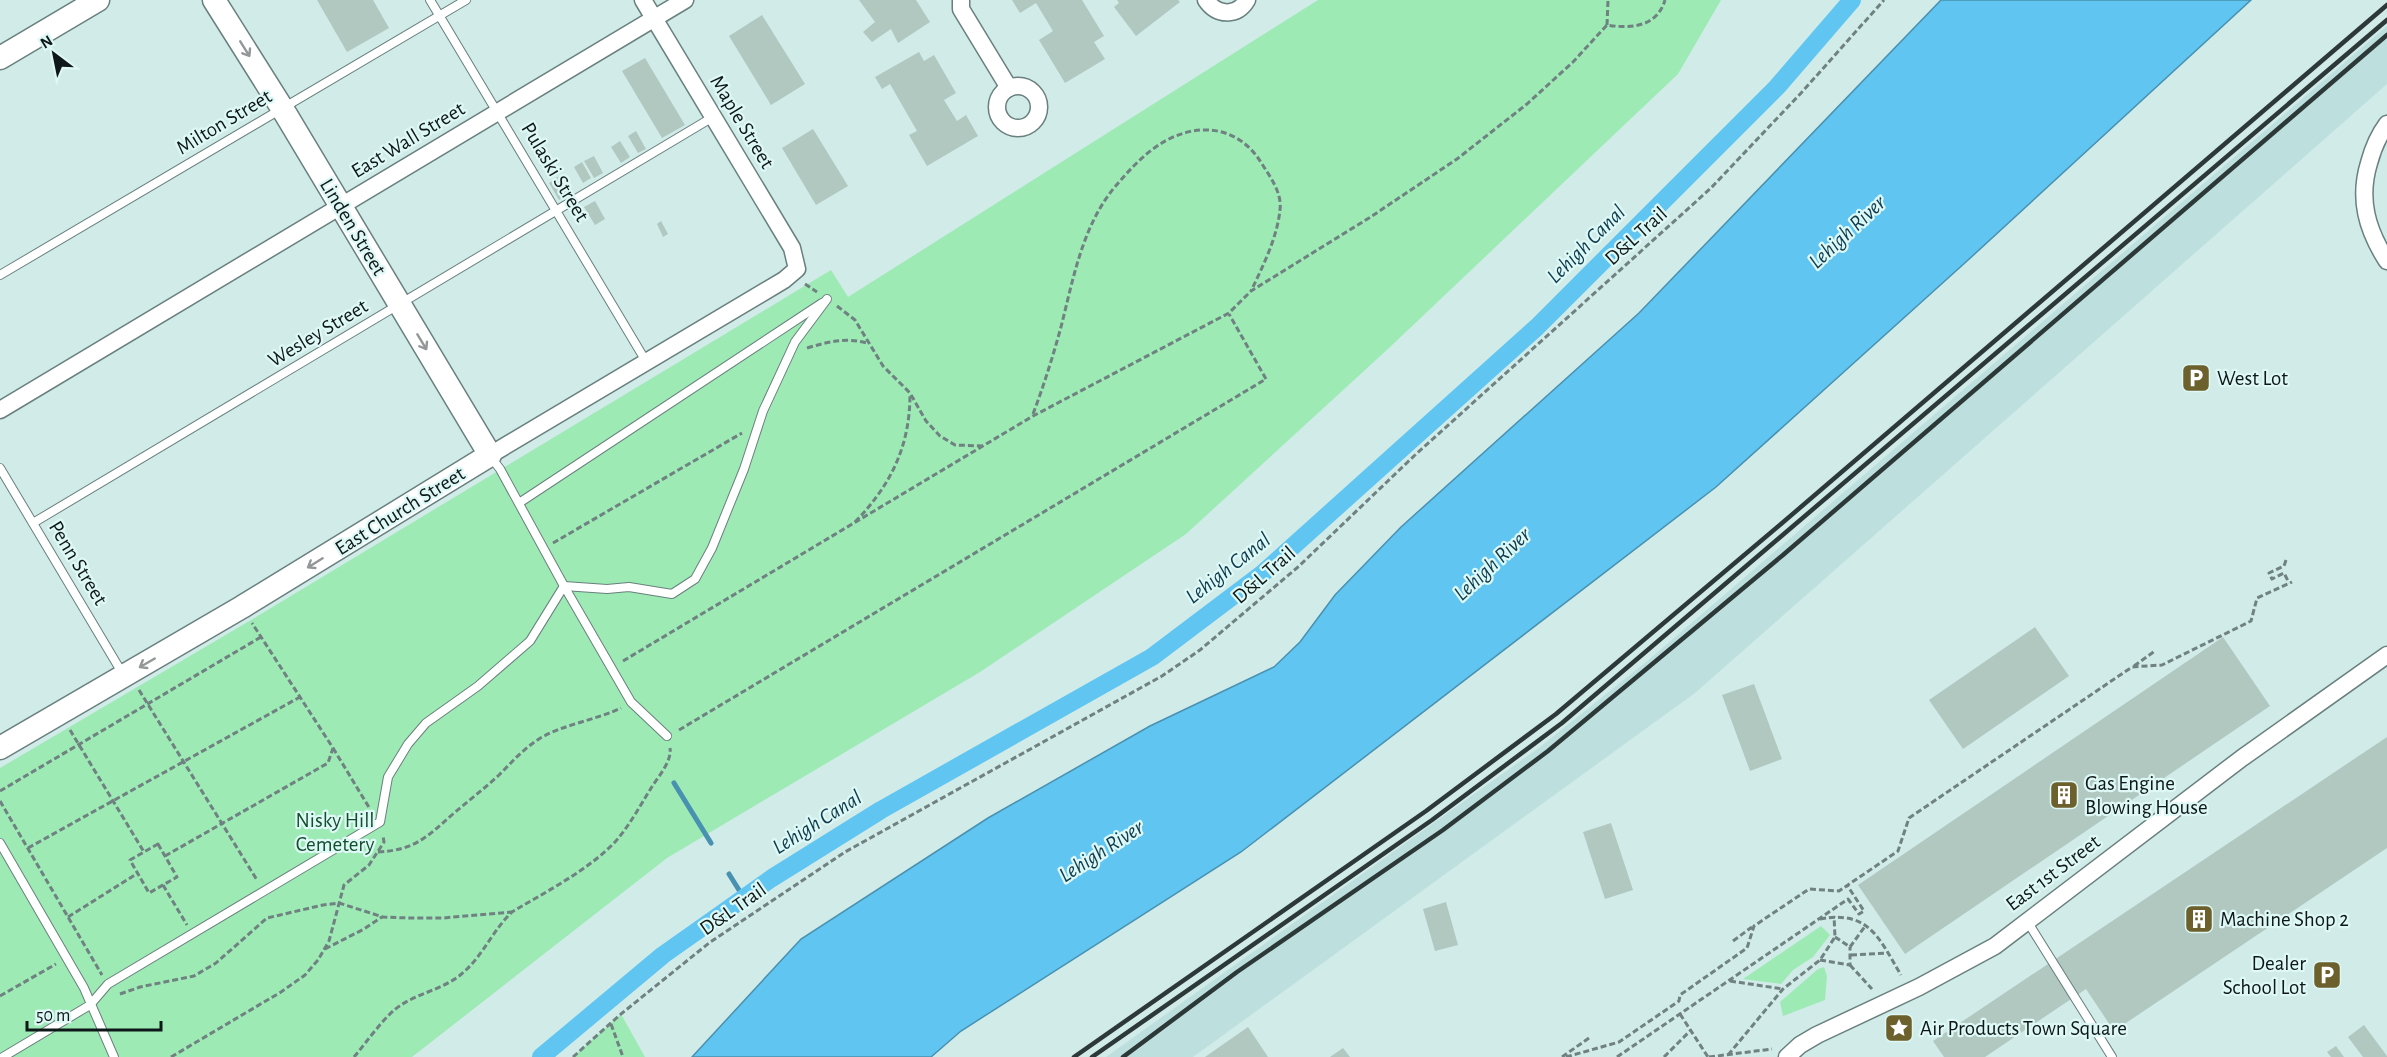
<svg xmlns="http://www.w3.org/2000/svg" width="2387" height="1057" viewBox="0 0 2387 1057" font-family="'Alegreya Sans',sans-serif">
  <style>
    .built { fill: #bde0de }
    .green { fill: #9deab5 }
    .water { fill: #60c5f1; stroke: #4891b0; stroke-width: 1.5 }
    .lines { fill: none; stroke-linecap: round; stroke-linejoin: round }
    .stream { stroke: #4891b0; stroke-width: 5 }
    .canal { stroke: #60c5f1; stroke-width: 18 }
    .building { fill: #b1c8c0 }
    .lane-casing { stroke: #69807e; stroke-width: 10 }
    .street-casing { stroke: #69807e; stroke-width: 19 }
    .secondary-casing { stroke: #69807e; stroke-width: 25 }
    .path { stroke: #6f8180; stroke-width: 3; stroke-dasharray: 6 3; stroke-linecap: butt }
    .lane { stroke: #fff; stroke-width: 8 }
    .street { stroke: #fff; stroke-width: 16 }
    .secondary { stroke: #fff; stroke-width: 22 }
    .rail { stroke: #2d3939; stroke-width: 4.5 }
    .oneway { stroke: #939797 }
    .labels { text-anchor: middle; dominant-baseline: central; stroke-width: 4.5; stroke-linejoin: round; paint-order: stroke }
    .street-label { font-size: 21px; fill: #0f1818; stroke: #def8f6 }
    .poi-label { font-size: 21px; fill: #0f1818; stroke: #def8f6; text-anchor: start }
    .park-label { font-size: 21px; fill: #124f2c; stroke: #def8f6 }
    .water-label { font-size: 22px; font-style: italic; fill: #0e3b4e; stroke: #def8f6 }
  </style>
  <rect width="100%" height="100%" fill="#d1ebe9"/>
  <path class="built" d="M2387 26V84L1695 693 1193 1057H1106L1540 747 1646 662Z"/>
  <g class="green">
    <path d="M1318 0H1721L1678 74 1389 348 1186 534 980 672 667 858 412 1057H0V768L251 620 831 270 848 297Z"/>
    <path d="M1821 926 1830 935 1813 957 1793 970 1781 984 1743 979Z"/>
    <path d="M1824 967 1827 976 1825 1000 1783 1016 1780 1002 1818 969Z"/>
    <path d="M621 1014 645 1057H573Z"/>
  </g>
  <path class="water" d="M1941 0H2251L1967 261 1716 487 1241 852 961 1031 931 1057H692L801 939 988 818 1150 726 1274 667 1300 642 1335 595 1401 527 1639 313Z"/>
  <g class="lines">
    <g class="stream">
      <path d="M674 783 711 843"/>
      <path d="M729 874 744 898"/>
    </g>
    <path class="canal" d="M541 1057 663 955 772 878 881 810 1152 657 1262 574 1537 327 1777 87 1852 0"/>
  </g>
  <g class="building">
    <path d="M317 0H373L389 28 347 52Z"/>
    <path d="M859 0H916L930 22 898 43 891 29 872 42 863 32 875 22Z"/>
    <path d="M1012 0H1082L1104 36 1094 42 1105 59 1065 83 1039 40 1053 31 1036 3 1020 13Z"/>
    <path d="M1117 0H1178L1180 2 1136 36 1114 7 1119 3Z"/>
    <path d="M762 15 805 84 771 105 729 36Z"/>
    <path d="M919 52 924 61 934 55 956 93 944 100 957 121 966 115 978 136 927 166 909 135 917 131 890 84 882 89 875 77Z"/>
    <path d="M645 58 685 125 662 138 622 71Z"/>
    <path d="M813 129 848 186 816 205 782 148Z"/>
    <path d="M636 131 646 149 638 153 628 136Z"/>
    <path d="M620 141 630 157 621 163 611 147Z"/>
    <path d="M594 156 603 173 594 178 584 161Z"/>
    <path d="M582 162 591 178 583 183 574 167Z"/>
    <path d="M559 176 570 193 559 200 549 183Z"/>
    <path d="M595 201 605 219 595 225 584 207Z"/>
    <path d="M661 221 668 234 663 237 657 224Z"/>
    <path d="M2035 627 2069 676 1963 749 1929 700Z"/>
    <path d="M2223 637 2270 706 1905 954 1858 885Z"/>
    <path d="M1754 684 1782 759 1750 771 1722 695Z"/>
    <path d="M2387 737V848L2114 1031 2086 989 1985 1057H1944L1933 1041Z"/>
    <path d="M1611 823 1633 890 1605 899 1583 832Z"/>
    <path d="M1446 902 1458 945 1435 951 1423 909Z"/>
    <path d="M2364 1025 2387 1056V1057H2363L2348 1037Z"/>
    <path d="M1248 1027 1268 1057H1205Z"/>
    <path d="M2336 1046 2344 1057H2331L2327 1052Z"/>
    <path d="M1343 1048 1350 1057H1330Z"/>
  </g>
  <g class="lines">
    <g class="lane-casing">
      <g id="lane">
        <path d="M430 0 647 363"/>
        <path d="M0 275 466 0"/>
        <path d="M490 456 500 469 564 586 631 702 667 736"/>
        <path d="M0 468 124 676"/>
        <path d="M519 503 822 303"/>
        <path d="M33 523 713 117"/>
        <path d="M0 843 84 988 114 1057"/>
        <path d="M2027 921 2112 1057"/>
        <path d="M3 1057 90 1005 108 984 380 822 388 777 408 744 426 723 478 686 530 641 564 586 607 589 629 587 672 594 695 579 712 548 744 469 763 411 795 342 827 299"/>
      </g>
    </g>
    <g class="street-casing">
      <g id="street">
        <path d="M961 0V9L1009 88"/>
        <path d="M1206 0C1217 16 1237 17 1247 0"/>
        <circle cx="1018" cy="107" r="21"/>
        <path d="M2387 124C2378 136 2373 148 2369 163 2358 199 2367 230 2387 261"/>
        <path d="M0 410 685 0"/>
        <path d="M490 455 784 280 797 269 792 248 643 0"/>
        <path d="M1787 1057 1800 1045 1817 1035 1919 987 1995 946 2242 758 2387 655"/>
      </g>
    </g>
    <g class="secondary-casing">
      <g id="secondary">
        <path d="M0 58 98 0"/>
        <path d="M0 748 242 607 490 455 282 108 214 0"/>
      </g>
    </g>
    <g class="path">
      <path d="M1607 25 1608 0"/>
      <path d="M805 284 817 292"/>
      <path d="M837 306 855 320 883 366 910 393 926 421 940 436 955 445 983 446"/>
      <path d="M807 348C828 342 845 337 867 343"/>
      <path d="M1033 414C1044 385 1053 356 1061 327 1073 280 1082 227 1114 188 1126 174 1138 160 1153 149 1190 121 1237 122 1262 164 1271 178 1282 193 1280 210 1277 238 1263 266 1251 291"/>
      <path d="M855 522C891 485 910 446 910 394"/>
      <path d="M553 543 742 433"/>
      <path d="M2286 560 2284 566 2269 573 2272 579 2284 573 2289 583"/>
      <path d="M623 661 1033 416 1229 313 1251 291 1369 218 1457 159 1527 104 1573 62 1607 25C1631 29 1657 27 1665 0"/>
      <path d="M2134 666 2155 651"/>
      <path d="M139 690 257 880"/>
      <path d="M70 730 144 852"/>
      <path d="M679 730 1266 379 1229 314"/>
      <path d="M333 748 370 809"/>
      <path d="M0 791 261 637"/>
      <path d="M0 801 102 975"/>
      <path d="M158 844 177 877 149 893 130 860Z"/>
      <path d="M28 848 300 697"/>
      <path d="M378 852C415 850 427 837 453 814 468 801 484 789 499 775 512 762 523 749 539 739 561 725 596 720 621 708"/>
      <path d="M165 856 328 763 333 748 252 623"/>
      <path d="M163 885 187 925"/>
      <path d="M68 917 138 873"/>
      <path d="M1820 919C1869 910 1879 938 1901 975"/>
      <path d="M1835 937 1850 947 1866 925"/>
      <path d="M1733 941 1752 927"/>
      <path d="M325 949 364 929 382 917"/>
      <path d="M1851 955 1888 953"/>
      <path d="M1820 960 1850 965V947"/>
      <path d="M1850 965 1872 989"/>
      <path d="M1730 981 1783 989"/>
      <path d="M120 994 140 987 194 976 216 963 267 918 323 905 339 903 383 917 409 918H443L512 912"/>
      <path d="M0 996 56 964"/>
      <path d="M1680 1014 1708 1057"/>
      <path d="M611 1024 623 1057"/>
      <path d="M1728 1055 1783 989 1820 960 1835 937 1834 916"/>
      <path d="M171 1057 281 992 305 975 318 960 329 941 344 885 369 865 384 842 383 836"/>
      <path d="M354 1057C366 1043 386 1014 401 1005 421 992 448 988 466 970 484 953 494 929 512 912 547 891 587 871 615 842 630 825 641 804 653 785 660 775 672 760 670 748"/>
      <path d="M573 1057 621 1014 709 943 845 852 1162 676 1200 650 1298 567 1414 456 1711 188 1802 92 1884 0"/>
      <path d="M1562 1057 1589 1038"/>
      <path d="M1566 1057 1619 1042 1679 1001 1680 995 1747 948 1754 926 1809 889 1839 891 1898 851 1909 818 2132 667 2162 665 2251 621 2257 598 2292 582"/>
      <path d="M1617 1057 1848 899 1859 914 1864 911 1847 885"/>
      <path d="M1664 1057 1691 1030"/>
      <path d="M1709 1057 1772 1049"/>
    </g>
    <use href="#lane" class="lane"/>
    <use href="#street" class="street"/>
    <use href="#secondary" class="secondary"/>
    <g class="rail">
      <path d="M1074 1057 1426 811 1556 714 1781 524 2387 5"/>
      <path d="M1092 1057 1432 820 1562 723 2387 20"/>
      <path d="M1123 1057 1237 972 1443 830 1548 751 1783 555 2387 35"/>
    </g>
  </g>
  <defs><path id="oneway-shaft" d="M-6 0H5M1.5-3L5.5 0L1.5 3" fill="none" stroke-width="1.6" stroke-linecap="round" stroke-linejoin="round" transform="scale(1.5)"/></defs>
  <g class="oneway">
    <use href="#oneway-shaft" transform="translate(245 49) rotate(58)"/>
    <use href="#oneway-shaft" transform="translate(422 342) rotate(59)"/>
    <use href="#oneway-shaft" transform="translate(315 563) rotate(148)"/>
    <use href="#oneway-shaft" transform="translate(147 663) rotate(150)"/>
  </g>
  <defs>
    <g id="parking-square" transform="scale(1.5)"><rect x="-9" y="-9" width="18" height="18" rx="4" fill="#6c602d" stroke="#def8f6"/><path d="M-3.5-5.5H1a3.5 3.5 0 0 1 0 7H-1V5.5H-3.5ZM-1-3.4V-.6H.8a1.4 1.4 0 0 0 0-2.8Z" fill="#fff"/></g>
    <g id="building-square" transform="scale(1.5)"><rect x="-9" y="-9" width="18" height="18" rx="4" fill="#6c602d" stroke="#def8f6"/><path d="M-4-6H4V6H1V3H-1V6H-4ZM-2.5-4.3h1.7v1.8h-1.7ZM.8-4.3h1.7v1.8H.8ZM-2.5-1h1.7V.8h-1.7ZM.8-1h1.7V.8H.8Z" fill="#fff"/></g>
    <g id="sight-square" transform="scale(1.5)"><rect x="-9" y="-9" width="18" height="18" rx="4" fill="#6c602d" stroke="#def8f6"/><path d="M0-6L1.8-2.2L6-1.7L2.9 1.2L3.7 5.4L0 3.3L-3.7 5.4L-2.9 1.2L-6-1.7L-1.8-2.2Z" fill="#fff"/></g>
  </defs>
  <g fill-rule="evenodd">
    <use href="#parking-square" x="2196" y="378"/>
    <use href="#building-square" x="2064" y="795"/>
    <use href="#building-square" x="2199" y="919"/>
    <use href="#parking-square" x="2327" y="975"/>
    <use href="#sight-square" x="1899" y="1028"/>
  </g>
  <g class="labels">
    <g class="street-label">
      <text transform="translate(224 122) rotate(-31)">Milton Street</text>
      <text transform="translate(742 122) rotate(59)">Maple Street</text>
      <text transform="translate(408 140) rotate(-31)">East Wall Street</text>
      <text transform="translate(555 172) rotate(59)">Pulaski Street</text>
      <text transform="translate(353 227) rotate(59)">Linden Street</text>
      <text transform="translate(1636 236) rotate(-42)">D&amp;L Trail</text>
      <text transform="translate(318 333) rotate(-31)">Wesley Street</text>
      <text transform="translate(400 511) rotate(-32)">East Church Street</text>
      <text transform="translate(78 563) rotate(59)">Penn Street</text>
      <text transform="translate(1264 575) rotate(-41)">D&amp;L Trail</text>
      <text transform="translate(2053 873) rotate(-37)">East 1st Street</text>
      <text transform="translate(733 909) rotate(-35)">D&amp;L Trail</text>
    </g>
    <g class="poi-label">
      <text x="2217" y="378">West Lot</text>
      <text x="2085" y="783">Gas Engine<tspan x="2085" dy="24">Blowing House</tspan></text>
      <text x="2220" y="919">Machine Shop 2</text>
      <text x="2306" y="963" text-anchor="end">Dealer<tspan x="2306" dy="24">School Lot</tspan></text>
      <text x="1920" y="1028">Air Products Town Square</text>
    </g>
    <g class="park-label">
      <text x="335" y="820">Nisky Hill<tspan x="335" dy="24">Cemetery</tspan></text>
    </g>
    <g class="water-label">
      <text transform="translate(1847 232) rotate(-43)">Lehigh River</text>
      <text transform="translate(1586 244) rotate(-45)">Lehigh Canal</text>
      <text transform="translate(1492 564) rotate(-43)">Lehigh River</text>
      <text transform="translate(1228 568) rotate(-38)">Lehigh Canal</text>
      <text transform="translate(817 822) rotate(-32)">Lehigh Canal</text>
      <text transform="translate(1101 851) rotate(-33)">Lehigh River</text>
    </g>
  </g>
  <g transform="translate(54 54) rotate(328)" stroke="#def8f6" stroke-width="4.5" paint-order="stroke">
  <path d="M0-4.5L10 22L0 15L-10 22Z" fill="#0f1818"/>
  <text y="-9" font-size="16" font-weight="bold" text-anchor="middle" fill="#0f1818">N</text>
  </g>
  <path d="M27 1021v9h134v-9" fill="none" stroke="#0f1818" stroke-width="3"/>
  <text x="36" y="1021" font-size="18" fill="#0f1818" stroke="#def8f6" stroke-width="4.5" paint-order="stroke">50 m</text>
</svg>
